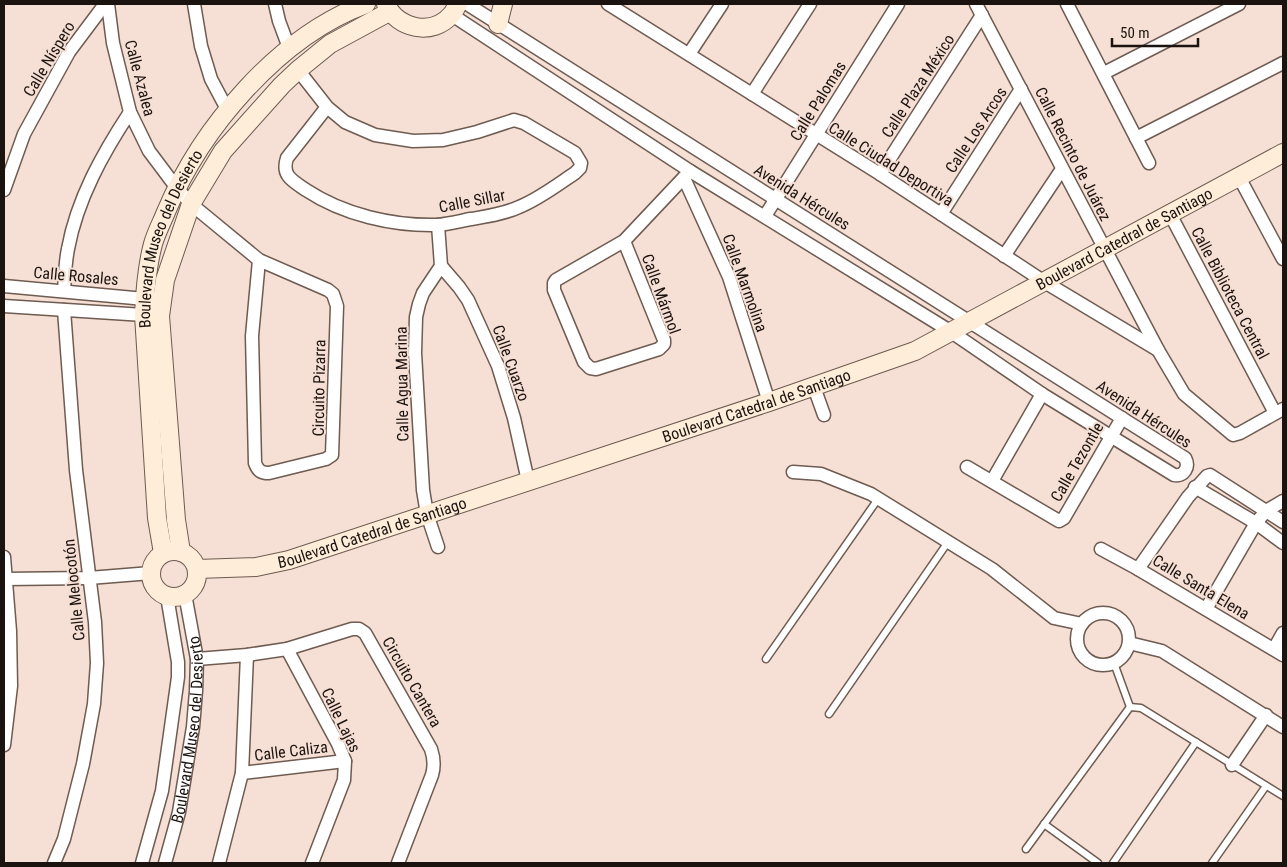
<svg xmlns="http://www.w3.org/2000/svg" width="1287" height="867" viewBox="0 0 1287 867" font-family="'Roboto Condensed',sans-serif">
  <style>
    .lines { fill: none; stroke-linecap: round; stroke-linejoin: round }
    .lane-casing { stroke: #6e5b51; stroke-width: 9 }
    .street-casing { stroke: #6e5b51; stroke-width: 15 }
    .secondary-casing { stroke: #6e5b51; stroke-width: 20 }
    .lane { stroke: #fff; stroke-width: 6 }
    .street { stroke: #fff; stroke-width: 12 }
    .secondary { stroke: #feedd9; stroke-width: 18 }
    .labels { text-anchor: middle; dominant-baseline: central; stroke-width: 4; stroke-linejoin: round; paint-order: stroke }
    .street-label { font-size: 16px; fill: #1b130f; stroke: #f6dfd4 }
  </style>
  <rect width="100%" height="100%" fill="#f6dfd4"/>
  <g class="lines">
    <g class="lane-casing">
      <g id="lane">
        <path d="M766 659 878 499"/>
        <path d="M1114 663 1130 707"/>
        <path d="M1130 707 1141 708 1283 796"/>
        <path d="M829 714 948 542"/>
        <path d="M1044 824 1098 863"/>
        <path d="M1026 849 1130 707"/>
        <path d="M1113 863 1196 742"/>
        <path d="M1212 863 1266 786"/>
      </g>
    </g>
    <g class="street-casing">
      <g id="street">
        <path d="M108 4 113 43 130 112 149 151 176 187 191 204 259 260 328 290 333 294 337 306 332 455 326 459 269 473C261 473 258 471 255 463L252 336 259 260"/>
        <path d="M194 4 201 46 211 79 228 111"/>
        <path d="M275 4 279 21 289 48"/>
        <path d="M608 4 880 174 1043 281 1158 350"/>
        <path d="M976 4 1158 350 1184 394 1233 435 1240 433 1283 409"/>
        <path d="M1067 4 1149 163"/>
        <path d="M452 15 690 171 950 331 1042 394 1174 475C1184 477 1190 467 1185 458L467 4"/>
        <path d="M689 54 722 4"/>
        <path d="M298 70 327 107 345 122 375 135 413 141 443 140 477 132 514 120 524 123 575 153 581 163 580 168 575 173C557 185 539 199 519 207 504 214 488 216 471 219 460 221 448 224 437 225 393 226 344 215 306 190 293 181 281 176 287 158L327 107"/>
        <path d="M1104 73 1239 4"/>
        <path d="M752 94 810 4"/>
        <path d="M1136 138 1283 63"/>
        <path d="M880 174 982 15"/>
        <path d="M1239 177 1283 259"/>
        <path d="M684 178 729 277 769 402"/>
        <path d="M4 190 24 134 69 52 105 4"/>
        <path d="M941 214 1021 89"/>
        <path d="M1170 214 1275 413"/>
        <path d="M765 216 898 4"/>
        <path d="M624 241 664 340V344L659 349 596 369 590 368 584 362 554 290V283L556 280 624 241 690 171"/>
        <path d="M1004 256 1062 169"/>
        <path d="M441 266 459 287 468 300 498 366 514 418 528 481"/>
        <path d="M4 286 145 299"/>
        <path d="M64 291C65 277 65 263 68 249 77 199 103 153 130 112"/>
        <path d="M4 306 144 315"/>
        <path d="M814 387 824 415"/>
        <path d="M967 467 1059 521 1064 518 1122 418"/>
        <path d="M793 472 821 474 871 494 992 569 1054 618 1082 624"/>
        <path d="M992 481 1042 394"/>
        <path d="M1195 487 1256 523 1283 543"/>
        <path d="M438 547 427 514 423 490 415 353 416 317 419 304 423 293 441 266 438 225"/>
        <path d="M1101 549 1138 569 1283 655"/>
        <path d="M4 557 10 631 11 686 4 745"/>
        <path d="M1138 569 1188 497 1207 476 1210 475 1283 522"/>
        <path d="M4 579 89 578 151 573"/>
        <path d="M1206 609 1256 523 1266 511 1283 501"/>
        <circle cx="1103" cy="639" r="26"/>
        <path d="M1129 643 1162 651 1283 727"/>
        <path d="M287 649 338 744 345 761 344 780 312 863"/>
        <path d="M1274 649 1283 633"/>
        <path d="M197 659 247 655 287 649 352 629H359L365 633 431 749C434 758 435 765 432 775L398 863"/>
        <path d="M1232 765 1266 715"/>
        <path d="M242 773 345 761"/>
        <path d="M54 863 64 839 83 764 94 704 97 663 95 622 76 470 64 310"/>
        <path d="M142 863 162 791 178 677V662L167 596"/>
        <path id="s1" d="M165 863 179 812 193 727 196 691 197 659 185 594"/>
        <path d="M219 863 242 773 247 655"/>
      </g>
    </g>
    <g class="secondary-casing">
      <g id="secondary">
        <path d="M386 4C397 29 433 37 452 14 454 12 456 7 458 4"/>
        <path d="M498 24 503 4"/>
        <circle cx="174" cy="574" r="23"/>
        <path d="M181 552 176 520 160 316 165 280 191 204 223 151 282 85 298 70 330 44 389 12"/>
        <path id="s2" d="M163 553 157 518 144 315C145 292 147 266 153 244 156 233 162 222 166 212 201 128 279 36 366 4"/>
        <path id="s3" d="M197 569 256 567 289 560 769 402 915 351 1283 153"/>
      </g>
    </g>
    <use href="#lane" class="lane"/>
    <use href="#street" class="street"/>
    <use href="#secondary" class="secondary"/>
  </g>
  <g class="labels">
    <g class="street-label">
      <text transform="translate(49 59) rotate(-59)">Calle Níspero</text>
      <text transform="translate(140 78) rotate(75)">Calle Azalea</text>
      <text transform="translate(918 86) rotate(-57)">Calle Plaza México</text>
      <text transform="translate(818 101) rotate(-58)">Calle Palomas</text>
      <text transform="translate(976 130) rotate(-57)">Calle Los Arcos</text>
      <text transform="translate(1073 154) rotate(63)">Calle Recinto de Juárez</text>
      <text transform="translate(891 164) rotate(32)">Calle Ciudad Deportiva</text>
      <text transform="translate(802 197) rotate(32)">Avenida Hércules</text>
      <text transform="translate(472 201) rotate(-11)">Calle Sillar</text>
      <text stroke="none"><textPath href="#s3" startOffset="990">Boulevard Catedral de Santiago</textPath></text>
      <text stroke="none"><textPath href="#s2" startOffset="320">Boulevard Museo del Desierto</textPath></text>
      <text transform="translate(76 276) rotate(5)">Calle Rosales</text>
      <text transform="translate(745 283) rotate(70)">Calle Marmolina</text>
      <text transform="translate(1230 293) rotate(62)">Calle Biblioteca Central</text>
      <text transform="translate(661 294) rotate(70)">Calle Mármol</text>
      <text transform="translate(511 363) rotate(70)">Calle Cuarzo</text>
      <text transform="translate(402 384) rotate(-91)">Calle Agua Marina</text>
      <text transform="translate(319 388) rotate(-89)">Circuito Pizarra</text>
      <text stroke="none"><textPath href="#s3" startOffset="585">Boulevard Catedral de Santiago</textPath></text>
      <text transform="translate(1144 414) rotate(33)">Avenida Hércules</text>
      <text transform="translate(1077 462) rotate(-60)">Calle Tezontle</text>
      <text stroke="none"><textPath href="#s3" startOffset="180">Boulevard Catedral de Santiago</textPath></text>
      <text transform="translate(1201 587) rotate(31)">Calle Santa Elena</text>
      <text transform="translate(74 590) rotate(-96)">Calle Melocotón</text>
      <text transform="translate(412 682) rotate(60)">Circuito Cantera</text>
      <text transform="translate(341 720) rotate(64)">Calle Lajas</text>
      <text stroke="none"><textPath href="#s1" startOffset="136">Boulevard Museo del Desierto</textPath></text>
      <text transform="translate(291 751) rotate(-7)">Calle Caliza</text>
    </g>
  </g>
  <rect width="1287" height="867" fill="none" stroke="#1b130f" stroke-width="10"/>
  <path d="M1112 38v8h86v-8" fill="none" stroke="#1b130f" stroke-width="2.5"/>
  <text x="1120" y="38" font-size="15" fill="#1b130f" stroke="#f6dfd4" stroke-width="4" paint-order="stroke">50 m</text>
</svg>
